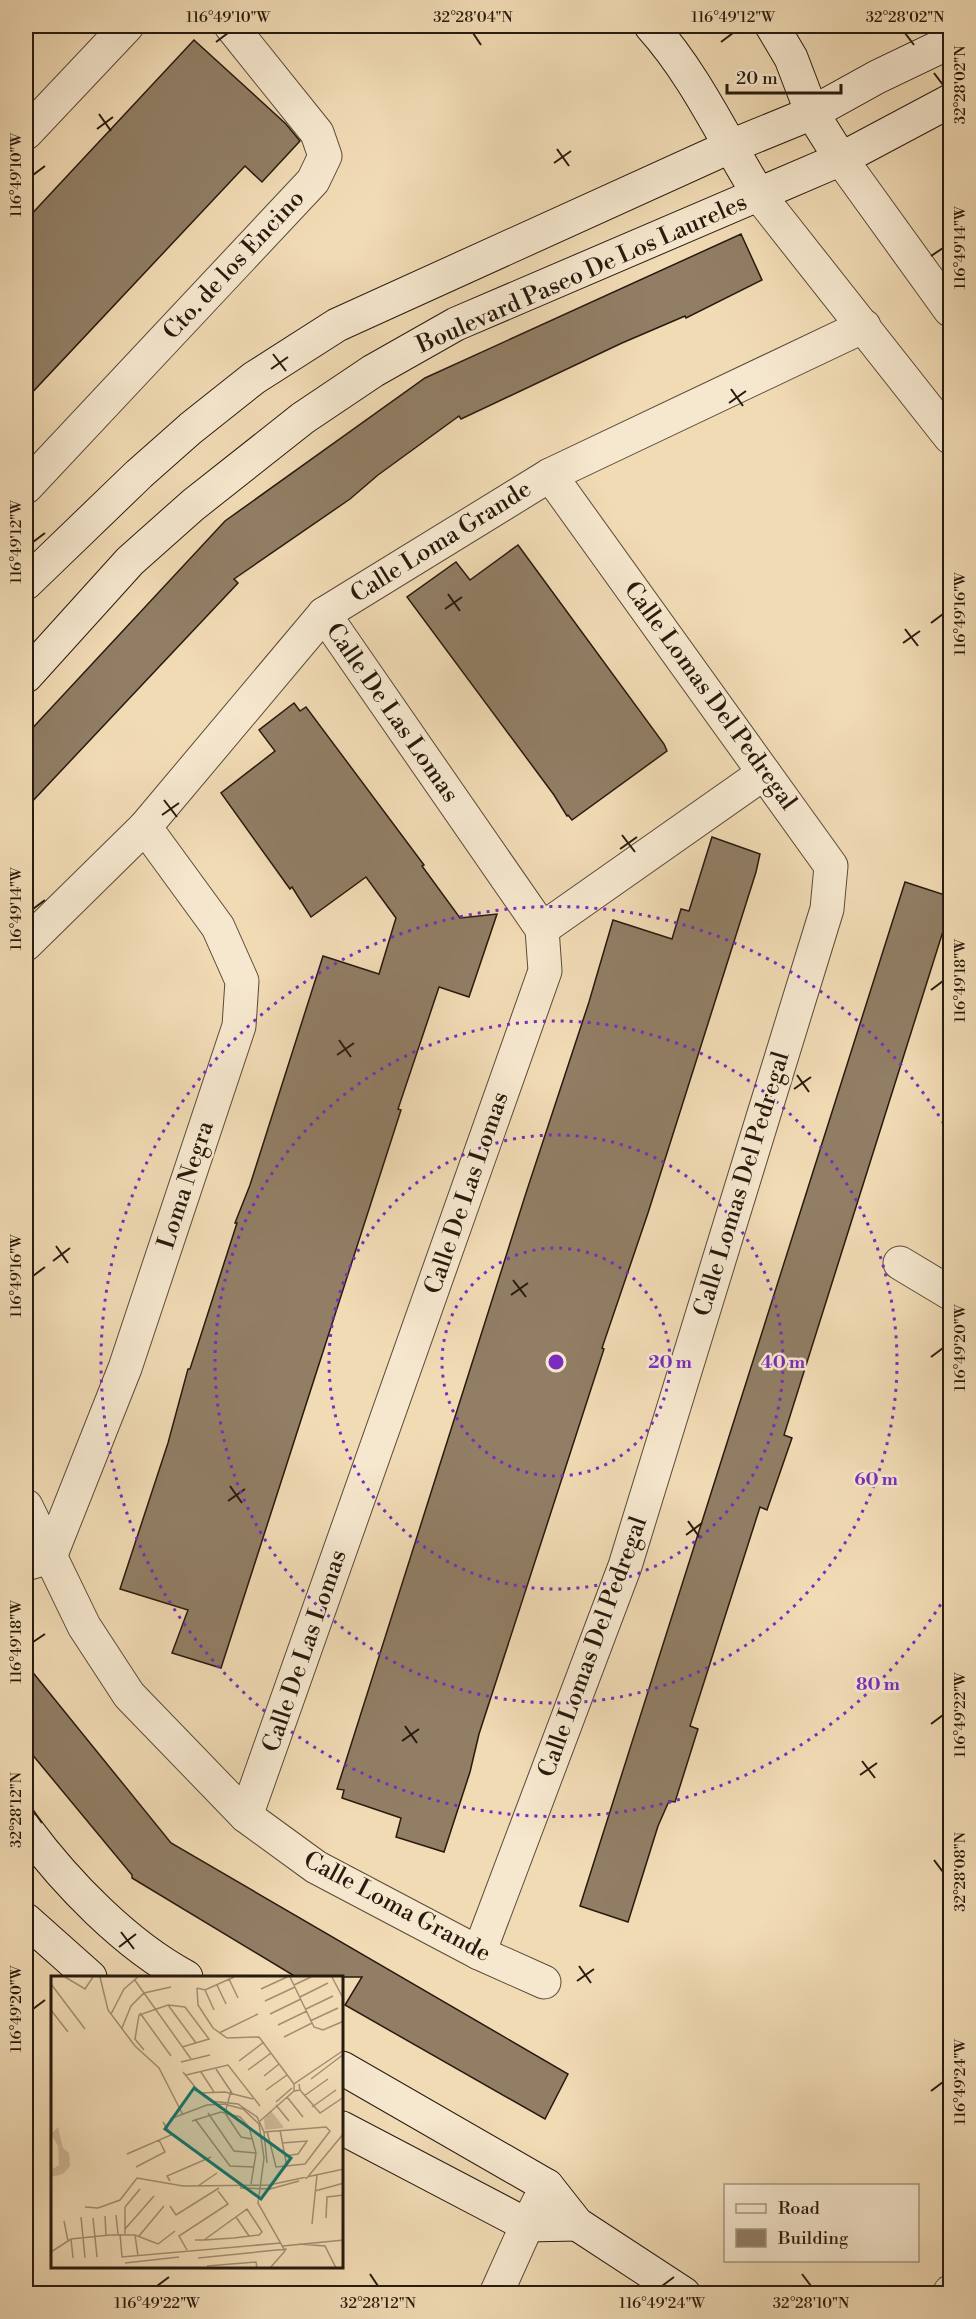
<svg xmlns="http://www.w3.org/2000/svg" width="976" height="2319" viewBox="0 0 976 2319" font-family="'Libre Bodoni',serif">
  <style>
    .building { fill: #917e65; stroke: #281a0e; stroke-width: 1.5 }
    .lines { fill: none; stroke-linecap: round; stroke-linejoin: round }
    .street-casing { stroke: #5a4a38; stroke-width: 35 }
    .secondary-casing { stroke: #281a0e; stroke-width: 35 }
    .street { stroke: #f6e8cf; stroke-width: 33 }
    .secondary { stroke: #f6e8cf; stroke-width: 33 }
    .ticks { fill: none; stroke: #281a0e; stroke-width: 2 }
    .ring { fill: none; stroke: #7b2cbf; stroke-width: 3; stroke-dasharray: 3 6 }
    .labels { text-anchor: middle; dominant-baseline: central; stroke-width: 5; stroke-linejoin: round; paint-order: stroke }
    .street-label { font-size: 24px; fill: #281a0e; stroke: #f6e8cf }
    .inset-road { fill: none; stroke: #a18e72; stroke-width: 1.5 }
    .view { fill: #0f766e; fill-opacity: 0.15; stroke: #0f766e; stroke-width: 3 }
    .inset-edge { fill: none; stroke: #281a0e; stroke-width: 3 }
    .centre { fill: #7b2cbf; stroke: #f6e8cf; stroke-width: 3 }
    .ring-label { font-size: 18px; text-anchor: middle; font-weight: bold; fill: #7b2cbf; stroke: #f6e8cf; stroke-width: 5; stroke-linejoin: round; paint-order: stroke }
    .neatline { fill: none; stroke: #281a0e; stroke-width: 2 }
    .ticks-label { font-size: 15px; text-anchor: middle; fill: #281a0e }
  </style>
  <rect width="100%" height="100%" fill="#f1dbb5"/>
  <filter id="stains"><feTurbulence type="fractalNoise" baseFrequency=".00333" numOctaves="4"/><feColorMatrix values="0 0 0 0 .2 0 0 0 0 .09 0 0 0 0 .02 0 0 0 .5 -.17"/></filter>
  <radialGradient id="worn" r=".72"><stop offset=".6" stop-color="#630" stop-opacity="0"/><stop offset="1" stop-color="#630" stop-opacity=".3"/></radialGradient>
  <g class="building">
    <path d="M194 40 286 124 300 141 262 182 245 166 26 399V220Z"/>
    <path d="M741 234 762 280 686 318 685 316 622 343 461 419 459 416 378 475 350 499 234 579 238 583 26 808V735L225 521 425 378Z"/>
    <path d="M518 545 664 744 667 751 572 820 568 815 567 816 554 795 407 597 456 562 470 580Z"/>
    <path d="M294 703 300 711 306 707 424 865 422 866 460 918 497 914 469 997 439 987 398 1109 401 1110 221 1668 172 1653 188 1610 120 1589 168 1443 188 1369H190L237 1223H235L250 1185 323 956 379 974 396 918 366 877 311 917 292 887 290 889 221 793 275 751 259 730Z"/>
    <path d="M712 837 760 854 756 872 648 1213 602 1348 604 1349 479 1734 470 1772 444 1852 396 1837 401 1818 342 1798 344 1790 337 1789 526 1193 589 1002 613 920 672 939 681 909 689 911Z"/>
    <path d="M905 882 951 897V906L784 1435 792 1438 767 1510 760 1507 690 1726 698 1729 675 1802 669 1801 658 1826 628 1922 580 1906Z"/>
    <path d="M26 1664 171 1843 568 2074 545 2119 345 2005 362 1977H296L132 1878V1875L26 1747Z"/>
  </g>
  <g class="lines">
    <g class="street-casing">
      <g id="street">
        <path d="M26 133 127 26"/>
        <path d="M841 159 950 310"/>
        <path d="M759 195 950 437"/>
        <path d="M26 487 313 181 325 156 317 133 231 26"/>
        <path d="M542 929 764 773"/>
        <path d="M26 944 145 827 324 614 550 475 864 326"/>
        <path d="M900 1263 950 1293"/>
        <path d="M26 1506 84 1626 129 1695 246 1816 316 1867 479 1953 544 1982"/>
        <path d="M26 1564 50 1557 125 1368 239 1026 242 981 218 927 145 827"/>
        <path d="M246 1816 545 971 542 929 324 614"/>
        <path d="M479 1953 625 1566 827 909 831 866 550 475"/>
        <path d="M496 2294 527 2225 547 2186"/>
        <path d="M950 2294V2292"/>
      </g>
    </g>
    <g class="secondary-casing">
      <g id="secondary">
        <path d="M651 26C696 76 724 139 759 195"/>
        <path d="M772 26 791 58 812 113 841 159"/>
        <path d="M26 583 139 474 191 428 254 378 337 325 729 147 812 113 877 77 950 42"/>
        <path d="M26 676 130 561 193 505 303 418 373 371 456 324 841 159 950 101"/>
        <path d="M26 1829C66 1883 126 1945 186 1977"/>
        <path d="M26 1920 90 1977"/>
        <path d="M342 2068 547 2186 577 2224 684 2294"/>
        <path d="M342 2128 527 2225 577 2224"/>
      </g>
    </g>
    <use href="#street" class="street"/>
    <use href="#secondary" class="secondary"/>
  </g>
  <path class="ticks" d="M473 33 481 45M905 33 914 45M216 42 228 33M721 42 733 33M934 73 943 85M99 114 111 131M97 129 113 117M557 149 569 166M554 163 571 151M33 175 45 166M931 256 943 248M273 354 286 371M271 369 288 357M731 389 743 406M729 403 746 391M33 542 45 533M448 594 460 611M445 609 462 597M931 623 943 614M905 629 918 646M903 643 920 631M164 800 177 817M162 815 179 803M622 835 635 852M620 849 637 837M33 909 45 900M931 990 943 981M339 1040 351 1057M337 1055 354 1043M797 1075 809 1092M794 1089 811 1077M56 1246 68 1263M53 1261 70 1248M33 1276 45 1267M513 1280 526 1297M511 1295 528 1283M931 1357 943 1348M230 1486 242 1503M228 1501 245 1489M688 1521 700 1538M686 1535 702 1523M33 1642 45 1634M931 1724 943 1715M405 1726 417 1743M402 1741 419 1729M862 1761 875 1778M860 1775 877 1763M33 1810 42 1823M934 1860 943 1872M121 1932 134 1949M119 1947 136 1934M579 1966 591 1983M577 1981 594 1969M33 2009 45 2000M931 2091 943 2082M370 2274 378 2286M802 2274 811 2286M157 2286 169 2277M662 2286 674 2277"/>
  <g class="ring">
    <circle cx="556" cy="1362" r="114"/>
    <circle cx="556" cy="1362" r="227"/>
    <circle cx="556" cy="1362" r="341"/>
    <path d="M950 1589A455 455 0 1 1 950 1134"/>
  </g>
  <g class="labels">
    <g class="street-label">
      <text transform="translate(234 265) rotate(-47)">Cto. de los Encino</text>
      <text transform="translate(582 274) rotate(-24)">Boulevard Paseo De Los Laureles</text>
      <text transform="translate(441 542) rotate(-32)">Calle Loma Grande</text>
      <text transform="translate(710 696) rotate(54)">Calle Lomas Del Pedregal</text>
      <text transform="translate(392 713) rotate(55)">Calle De Las Lomas</text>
      <text transform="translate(742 1184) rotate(-73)">Calle Lomas Del Pedregal</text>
      <text transform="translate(186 1185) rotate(-72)">Loma Negra</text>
      <text transform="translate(467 1193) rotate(-71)">Calle De Las Lomas</text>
      <text transform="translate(593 1647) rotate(-70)">Calle Lomas Del Pedregal</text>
      <text transform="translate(305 1651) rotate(-71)">Calle De Las Lomas</text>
      <text transform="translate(397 1907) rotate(28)">Calle Loma Grande</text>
    </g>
  </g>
  <g transform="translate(51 1976)">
    <rect width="292" height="292" fill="#f1dbb5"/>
    <path d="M220 135 232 150V152L214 154 213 143ZM7 151 12 172 18 177 19 190 12 198 0 201V194L8 189 7 170 0 158Z" fill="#cfba99"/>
    <path class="inset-road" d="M14 1 34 13 42 1M49 1 57 34 84 70 108 92 132 139M239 1 263 51 272 54 293 45M281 1 293 24M83 3 140 83M178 3 187 22M0 8 34 53M166 9 175 28M243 9 260 1M146 12 147 29 162 52 176 62 208 61 243 108M146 12 154 14 183 1M210 13 236 1M154 14 163 34M249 21 277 7M214 25 244 11M117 29 145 67M255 33 282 20M0 34 17 56M89 37 120 80M60 38 73 13 87 1M219 38 250 23M259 45 287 32M227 49 256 35M71 52 80 30 93 17 120 11M168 57 207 38M233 61 261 47M93 74 84 63 88 39 117 29 134 31 158 63 131 71M188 85 213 66M130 86 159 79M165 93 181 117M197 94 220 77M132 96 149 117 174 116 202 123M150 96 163 116M135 99 177 89 209 130M213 100 228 88M260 103 293 78M248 108 249 114 243 115V108L293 74M215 114 236 99M249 114 269 137 293 121M180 115 174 137 190 161 201 163M253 120 277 103M236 121 252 141M159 125 187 128 206 141 213 156 216 187M225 126 241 112M225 129 238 145M261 131 285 114M157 137 183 175 205 177M119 143 156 129 173 128 192 133 208 148 213 182 207 227 234 275 219 292M144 143 179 190 203 191M141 145 170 136 189 141 198 151 205 177 200 208M209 145 243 115M229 154 236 191M213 156 275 151 279 155 254 188 225 191 216 155M231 167 256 165 247 178 234 180M76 178 120 159 112 146M85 191 114 176 108 164M255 203 293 157M119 205 116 200 160 181M189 208 190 212 219 213 248 205M147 210 166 197M264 215 293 207M119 230 125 239 168 212M34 231 47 232 69 224 86 202 132 210 218 209 293 193M65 239 67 258M54 240 55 259M30 241 34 282M185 241 198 260M42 242 46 281M275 242 276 221 293 219M13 245 17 265M261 248 266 199M74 253 103 220M69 258 71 281 230 267M74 258V231L89 213M84 259 87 280M88 260 113 230M20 263 22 282M144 264H153L183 262 208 259 211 256 196 233 153 264M248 268 274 270 285 292M232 270 293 264M136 274 128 260 177 228 167 215M0 276 20 263 59 259H84L107 268 124 255M147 282 236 273M74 287 128 281M156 290 205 286 206 292"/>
    <path class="view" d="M143 112 240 182 210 223 114 153Z"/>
    <rect width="292" height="292" class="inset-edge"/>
  </g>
  <circle cx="556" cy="1362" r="9" class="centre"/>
  <g class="ring-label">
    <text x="670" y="1368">20 m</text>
    <text x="783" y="1368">40 m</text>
    <text x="876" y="1485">60 m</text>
    <text x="878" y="1690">80 m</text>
  </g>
  <rect width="976" height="2319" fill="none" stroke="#f1dbb5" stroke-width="66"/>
  <rect x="724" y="2184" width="195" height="78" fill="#f6e8cf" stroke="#a49682" stroke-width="1.5"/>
  <rect x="736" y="2204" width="30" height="9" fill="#f6e8cf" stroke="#a49682" stroke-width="1.5"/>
  <text x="778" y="2214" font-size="18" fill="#281a0e">Road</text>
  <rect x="736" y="2229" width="30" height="18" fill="#917e65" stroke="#a49682" stroke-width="1.5"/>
  <text x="778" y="2244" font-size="18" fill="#281a0e">Building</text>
  <path d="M727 84v9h114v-9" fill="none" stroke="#281a0e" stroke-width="3"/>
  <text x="736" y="84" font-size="18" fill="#281a0e" stroke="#f6e8cf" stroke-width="4.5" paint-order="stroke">20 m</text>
  <rect x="33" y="33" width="910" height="2253" class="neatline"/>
  <g class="ticks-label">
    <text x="228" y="22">116°49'10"W</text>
    <text x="473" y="22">32°28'04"N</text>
    <text x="733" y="22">116°49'12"W</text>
    <text x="905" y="22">32°28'02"N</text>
    <text transform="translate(960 85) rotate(-90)" y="5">32°28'02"N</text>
    <text transform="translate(16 175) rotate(-90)" y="5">116°49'10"W</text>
    <text transform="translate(960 248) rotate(-90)" y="5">116°49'14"W</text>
    <text transform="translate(16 542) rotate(-90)" y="5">116°49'12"W</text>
    <text transform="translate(960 614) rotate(-90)" y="5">116°49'16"W</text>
    <text transform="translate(16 909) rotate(-90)" y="5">116°49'14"W</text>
    <text transform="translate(960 981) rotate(-90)" y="5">116°49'18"W</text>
    <text transform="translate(16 1276) rotate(-90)" y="5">116°49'16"W</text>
    <text transform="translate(960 1348) rotate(-90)" y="5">116°49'20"W</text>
    <text transform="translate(16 1642) rotate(-90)" y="5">116°49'18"W</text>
    <text transform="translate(960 1715) rotate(-90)" y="5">116°49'22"W</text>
    <text transform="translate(16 1810) rotate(-90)" y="5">32°28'12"N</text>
    <text transform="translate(960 1872) rotate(-90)" y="5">32°28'08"N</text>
    <text transform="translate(16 2009) rotate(-90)" y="5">116°49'20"W</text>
    <text transform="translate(960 2082) rotate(-90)" y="5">116°49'24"W</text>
    <text x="157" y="2308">116°49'22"W</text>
    <text x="378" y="2308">32°28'12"N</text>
    <text x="662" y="2308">116°49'24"W</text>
    <text x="811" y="2308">32°28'10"N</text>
  </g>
  <rect width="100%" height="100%" filter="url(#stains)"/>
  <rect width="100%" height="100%" fill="url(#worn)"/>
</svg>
